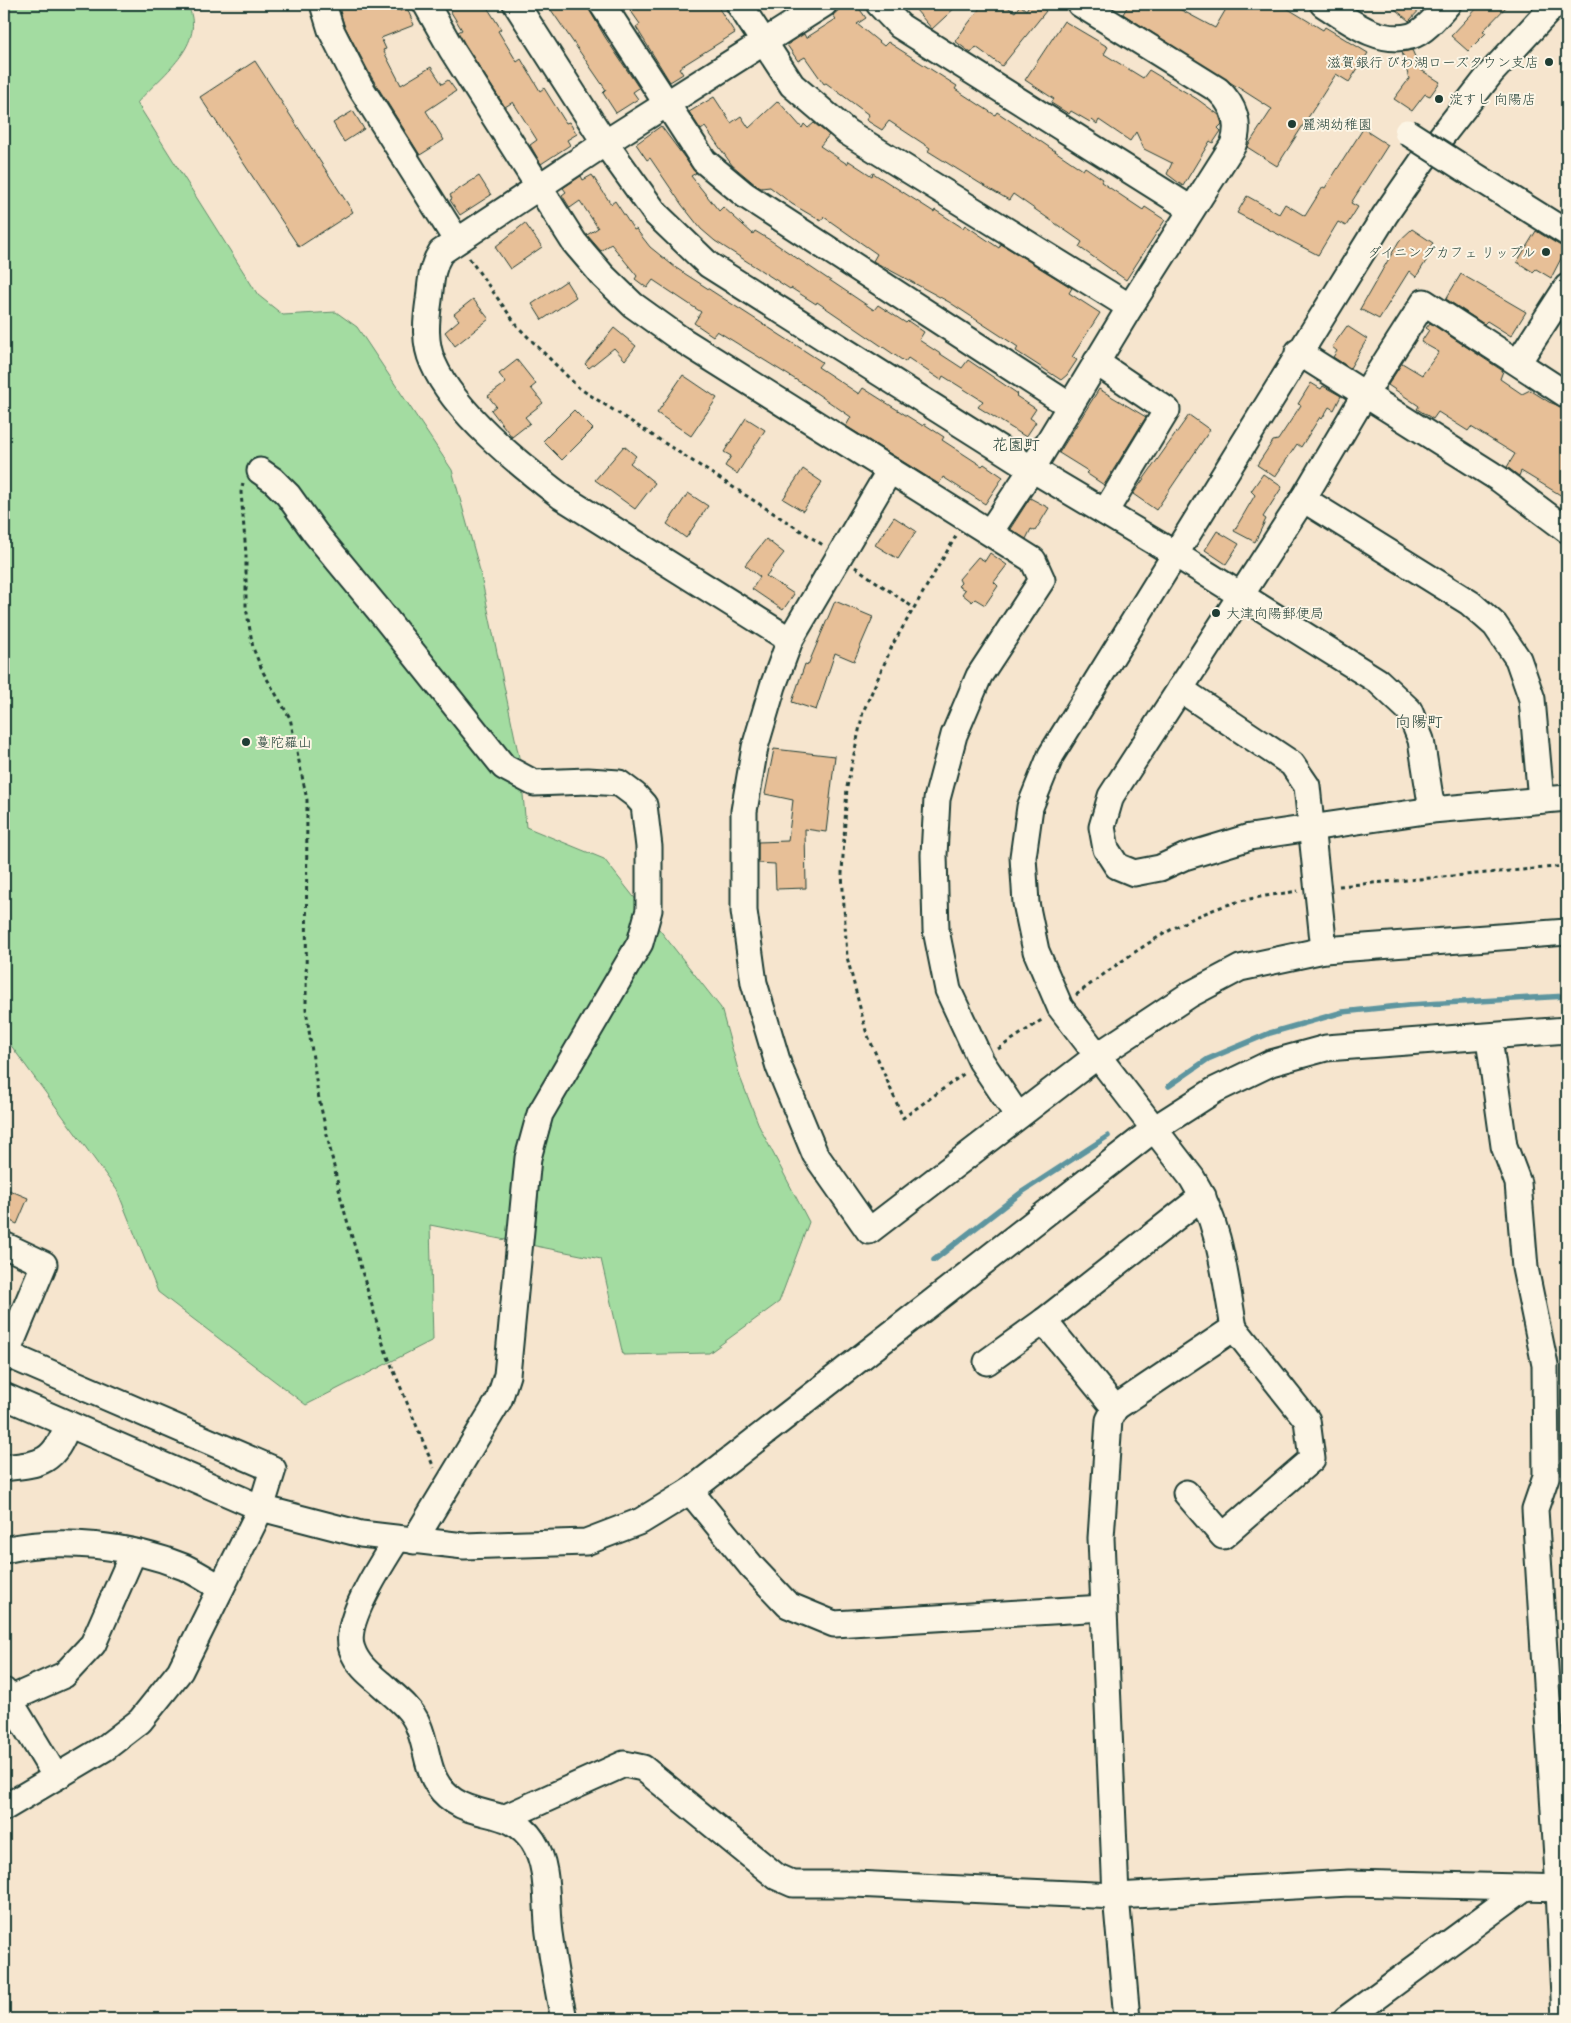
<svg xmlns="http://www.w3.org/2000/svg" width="1571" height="2023" viewBox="0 0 1571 2023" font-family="Pangolin,'Klee One',sans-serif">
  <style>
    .green { fill: #a3dca1; stroke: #618c6a }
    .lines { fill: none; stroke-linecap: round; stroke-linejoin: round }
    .stream { stroke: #5d959f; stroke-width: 5.5 }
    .building { fill: #e7bf97; stroke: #1f3d34 }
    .minor-casing { stroke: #1f3d34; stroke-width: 29 }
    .path { stroke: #1f3d34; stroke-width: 3; stroke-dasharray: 4 4; stroke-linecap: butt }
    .minor { stroke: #fcf5e5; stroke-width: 25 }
    .minor-bridge-casing { stroke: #1f3d34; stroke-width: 29; stroke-linecap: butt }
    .minor-bridge { stroke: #fcf5e5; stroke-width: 25 }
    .poi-dot { fill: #1f3d34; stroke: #fcf5e5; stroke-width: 2 }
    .labels { text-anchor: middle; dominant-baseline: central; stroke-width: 4; stroke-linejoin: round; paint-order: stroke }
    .poi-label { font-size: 14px; fill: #1f3d34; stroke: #fcf5e5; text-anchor: start }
    .quarter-label { font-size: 16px; fill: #1f3d34; stroke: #fcf5e5 }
  </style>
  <rect width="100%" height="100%" fill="#f6e5ce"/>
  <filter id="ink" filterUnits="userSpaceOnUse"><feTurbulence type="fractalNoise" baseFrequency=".02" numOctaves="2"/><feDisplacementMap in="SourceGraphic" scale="10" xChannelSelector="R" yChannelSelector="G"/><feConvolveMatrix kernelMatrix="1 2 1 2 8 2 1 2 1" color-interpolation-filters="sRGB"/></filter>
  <g filter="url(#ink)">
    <path class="green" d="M4 4H187C209 44 160 76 137 103L258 295 283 315 336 312 357 327 452 470 479 567 520 762 526 827 604 859 721 1008 740 1077 760 1128 809 1222 779 1302 709 1353 623 1355 601 1259 430 1225 433 1340 306 1405 158 1292 117 1190 4 1036Z"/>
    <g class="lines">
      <g class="stream">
        <path d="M1169 1086 1208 1059 1270 1033 1343 1012 1408 1005 1567 996"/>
        <path d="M934 1260 1022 1192 1108 1136"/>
      </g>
    </g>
    <g class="building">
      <path d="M338 4H397L400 11 407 8 414 25 381 38 386 49 383 50 401 85 431 67 442 84 448 80 456 91 426 111 444 140 420 155 372 78 344 25Z"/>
      <path d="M446 4H485L501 29 498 31 517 62 521 59 540 91 544 88 566 123 569 122 577 134 567 140 570 145 541 164 530 145 537 140 513 102 505 107 464 43 458 32 462 30Z"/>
      <path d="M547 4H586L605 37 639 88 633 92 638 99 616 113 603 93 606 90Z"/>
      <path d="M626 4H716L735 33 679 68 683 74 670 82 636 27 640 24Z"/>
      <path d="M846 4H856L866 18 857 24 884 46 888 42 957 86 955 89 995 115 997 112 1083 170 1085 167 1103 179 1101 182 1143 210 1145 207 1165 220 1126 280 1079 247 1082 242 1013 194 1009 200 981 184 928 151 930 148 889 121 882 130 866 120 869 115 826 83 824 84 805 57 798 61 787 45 804 34 806 38 836 19 833 15Z"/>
      <path d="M923 4H959L932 29 916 10Z"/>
      <path d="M983 4H1003L1015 12 1020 5 1026 10 1030 4H1036L1046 11 1002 66 976 47 971 53 955 41Z"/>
      <path d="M1129 4H1170L1215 28 1229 4H1280L1323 30 1325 27 1368 53 1349 82 1336 74 1277 166 1247 147 1272 109 1123 14Z"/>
      <path d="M1389 4H1425L1409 21Z"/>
      <path d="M1481 4H1509L1483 31 1486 33 1468 51 1451 36Z"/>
      <path d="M1064 21 1108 47 1104 54 1143 78 1149 70 1197 99 1219 115 1222 124 1218 128 1221 131 1213 143 1210 141 1183 186 1167 174 1172 163 1144 149 1136 132 1130 141 1099 120 1097 124 1092 120 1090 122 1071 111 1069 114 1051 103 1054 99 1025 80Z"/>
      <path d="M1412 50 1421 70 1440 82 1430 96 1425 94 1412 111 1394 99 1409 79 1402 52Z"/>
      <path d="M255 61 353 212 299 247 200 97Z"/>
      <path d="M714 97 731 123 741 116 749 128 778 101 802 128 804 124 808 128 814 123 829 135 820 146 847 164 849 161 872 176 873 173 934 212 935 210 963 228 965 225 999 248 1001 244 1072 288 1069 293 1100 313 1072 357 1077 360 1067 375 1061 380 1016 351 1018 347 949 302 873 261 877 254 824 217 821 221 792 204 770 187 761 188 757 186 732 165 705 127 701 130 689 112Z"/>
      <path d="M353 111 364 129 344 142 333 123Z"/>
      <path d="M661 126 696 173 691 176 719 211 723 207 753 234 755 231 770 240 874 310 878 305 906 323 908 321 924 332 919 340 962 368 968 360 1018 394 1016 396 1036 409 1030 418 1036 422 1026 437 978 407 983 401 943 376 941 380 908 358 905 362 817 302 816 304 791 288 790 289 715 241 701 229 682 205 650 158 647 160 636 144Z"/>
      <path d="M1363 129 1388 145 1351 203 1358 207 1346 226 1338 222 1318 255 1237 213 1247 196 1279 214 1285 204 1305 216 1323 187 1325 188Z"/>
      <path d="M592 175 611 204 615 201 634 230 636 229 650 247 676 268 822 362 818 367 859 394 863 388 923 426 924 424 944 437 942 440 982 466 984 464 1003 477 985 504 943 477 939 484 846 426 851 417 806 386 717 331 713 336 694 323 701 312 653 280 647 288 635 279 637 276 611 244 601 251 587 235 598 228 580 201 570 208 562 195 566 192 563 188 581 176 583 180Z"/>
      <path d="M479 176 491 195 460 215 450 200 452 199 450 195Z"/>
      <path d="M525 223 542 247 510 269 495 247Z"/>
      <path d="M1412 229 1433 243 1425 255 1428 258 1416 277 1409 271 1379 319 1360 309 1399 241Z"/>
      <path d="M1536 231 1559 245 1567 247 1551 278 1536 269 1533 272 1517 262Z"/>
      <path d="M1461 274 1526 312 1511 336 1487 321 1484 324 1446 299Z"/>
      <path d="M566 281 576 297 542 320 532 304Z"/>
      <path d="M473 299 489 319 455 346 445 332 459 320 454 314Z"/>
      <path d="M1430 323 1503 371 1500 379 1522 394 1530 390 1549 402 1567 409V499L1521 471 1519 476 1507 467 1515 454 1471 427 1468 431 1438 412 1433 419 1417 409 1419 406 1388 385 1402 363 1422 375 1439 352 1421 342 1429 330 1426 328Z"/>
      <path d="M1347 326 1367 339 1350 368 1333 357 1337 351 1332 347Z"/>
      <path d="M614 328 636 346 625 360 614 348 589 368 585 364Z"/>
      <path d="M517 360 536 384 531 388 543 403 525 417 530 423 512 437 491 410 496 406 488 396 506 383 499 374Z"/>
      <path d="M683 375 717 398 691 436 657 413Z"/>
      <path d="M1311 383 1321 389 1323 386 1341 396 1334 410 1329 407 1322 419 1320 417 1301 447 1297 444 1275 477 1257 465 1273 441 1278 440 1301 405 1298 404Z"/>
      <path d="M1099 389 1146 417 1104 485 1086 473 1088 471 1059 453Z"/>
      <path d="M574 410 593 429 562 460 543 441Z"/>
      <path d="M1189 415 1210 430 1156 510 1133 494Z"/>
      <path d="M746 418 765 430 737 474 725 466 731 456 724 452Z"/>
      <path d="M624 446 636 456 630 463 655 483 635 509 595 480Z"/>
      <path d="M803 469 822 482 803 511 783 499Z"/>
      <path d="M1263 474 1282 487 1263 517 1266 519 1255 542 1234 531 1255 495 1251 491Z"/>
      <path d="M688 493 708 506 686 538 667 524Z"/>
      <path d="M1030 498 1049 508 1035 531 1031 529 1026 539 1010 529Z"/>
      <path d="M894 517 916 531 898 559 875 545Z"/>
      <path d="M1217 531 1239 544 1226 564 1205 550Z"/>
      <path d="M766 539 784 553 766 576 794 594 783 610 752 589 760 577 745 565Z"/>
      <path d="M990 553 1007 565 994 582 998 586 985 605 975 599 972 602 962 594 965 590 958 586 961 583 959 579 978 557 985 561Z"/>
      <path d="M835 601 873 617 854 661 835 653 816 710 792 702 805 664 808 665Z"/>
      <path d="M774 749 835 756 826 832 805 829 806 888 776 889 775 864 758 863V842L788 841 793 800 765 794Z"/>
      <path d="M4 1188 28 1198 17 1224 4 1218Z"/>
    </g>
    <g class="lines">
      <g class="minor-casing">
        <g id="minor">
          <path d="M323 4 331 30 359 85 457 241"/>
          <path d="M426 4 452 50 574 242 603 276 633 305 679 338 1033 560 1042 580 979 676 954 735 937 799 934 855 936 930 948 990 981 1061 1018 1116"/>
          <path d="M516 4 605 143 656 214 709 265 1032 469 1175 554 1378 681 1409 710 1421 740 1432 810"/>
          <path d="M602 4 704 161 745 195 1070 406"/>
          <path d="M739 4 792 85 847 132 1130 307"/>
          <path d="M879 4 900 26 1191 209"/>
          <path d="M1323 4C1348 20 1378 45 1411 36 1425 32 1439 14 1448 4"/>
          <path d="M1471 173 1567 233"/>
          <path d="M1298 352 1499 479 1567 530"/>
          <path d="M1519 361 1567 287"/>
          <path d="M1096 362 1167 410 1105 512"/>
          <path d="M1567 395 1424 302 1365 394 1303 499 1111 796 1102 827 1106 849 1117 866 1134 873 1160 868 1184 857 1250 837 1432 810 1567 798"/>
          <path d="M890 470 790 640 773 686 755 747 744 811V911L754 983 779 1067 815 1154 869 1231 1097 1056 1189 995 1240 968 1324 950 1567 932"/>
          <path d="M260 471 273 480 288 495 316 534 378 609 504 767 534 783 588 781 619 783 635 795 644 805 649 847V910L640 943 540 1114 528 1158 507 1375 499 1400 414 1541"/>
          <path d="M1303 499 1470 603 1495 625 1518 659 1532 699 1541 800"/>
          <path d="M990 532 1032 469 1130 307 1233 145C1241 124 1234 105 1218 90L1080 4"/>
          <path d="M790 640 562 497C520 465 454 412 433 363 424 343 426 321 429 300 431 283 431 267 441 252L605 143 824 4"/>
          <path d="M1180 689 1292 764 1307 786 1324 950"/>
          <path d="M1489 1038 1504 1146 1518 1183 1525 1268 1545 1365 1546 1477 1535 1509 1559 1889 1565 2019"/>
          <path d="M4 1245 44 1264 4 1360"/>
          <path d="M1044 1321 1115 1408 1234 1328C1225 1277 1220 1222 1192 1178L1060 1007 1036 951 1026 903 1023 857 1030 807 1051 755 1385 215 1423 160 1491 73 1555 4"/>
          <path d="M4 1353 273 1469 261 1508 180 1671 140 1721 105 1748 4 1808"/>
          <path d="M987 1362 1044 1321 1203 1196"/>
          <path d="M4 1396 261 1508 361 1534 464 1546 586 1542 641 1521 690 1491 1154 1129 1215 1090 1271 1063 1326 1048 1567 1030"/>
          <path d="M1115 1408 1109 1420 1101 1538 1116 1896 1127 2019"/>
          <path d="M4 1468C42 1464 54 1463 68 1424"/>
          <path d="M690 1491 752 1567 788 1605 834 1624 1104 1608"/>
          <path d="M1186 1493 1223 1536 1312 1459 1307 1420 1234 1328"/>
          <path d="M397 1539C383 1561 342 1623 352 1649 357 1664 368 1673 380 1683 394 1696 411 1707 418 1725 430 1753 425 1782 454 1801 481 1819 512 1809 533 1841 550 1867 545 1904 549 1933 553 1962 558 1991 564 2019"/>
          <path d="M4 1550C61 1537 130 1545 184 1567 197 1573 209 1581 221 1588"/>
          <path d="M4 1691 56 1777"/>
          <path d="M8 1700 64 1675 93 1644 133 1553"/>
          <path d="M506 1817 624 1764 643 1768 777 1877 793 1884H854L1116 1896 1349 1883 1567 1888"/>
          <path d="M1346 2019 1524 1888"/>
        </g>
      </g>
      <g class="path">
        <path d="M469 258 518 327 579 388 823 545"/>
        <path d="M243 483 241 492 246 554V607L253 648 263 672 290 718 307 800 306 1009 318 1094 342 1203 384 1347 434 1468"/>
        <path d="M956 536 893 644 863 712 847 787 842 873 847 957 866 1031 903 1118 965 1073"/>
        <path d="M855 567 914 608"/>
        <path d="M1339 886 1567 866"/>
        <path d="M1076 995C1128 956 1181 915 1245 900 1262 896 1280 894 1298 891"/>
        <path d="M998 1049 1043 1019"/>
      </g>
      <use href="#minor" class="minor"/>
      <g class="minor-bridge-casing">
        <path id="minor-bridge" d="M1407 132 1471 173"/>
      </g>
      <use href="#minor-bridge" class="minor-bridge"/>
    </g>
  </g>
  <g class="poi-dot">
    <circle cx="1549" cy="62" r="5"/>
    <circle cx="1439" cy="99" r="5"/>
    <circle cx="1292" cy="124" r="5"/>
    <circle cx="1546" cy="252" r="5"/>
    <circle cx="1216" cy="613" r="5"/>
    <circle cx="246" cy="742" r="5"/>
  </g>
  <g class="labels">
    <g class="poi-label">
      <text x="1539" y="62" text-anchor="end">滋賀銀行 びわ湖ローズタウン支店</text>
      <text x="1449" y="99">淀すし 向陽店</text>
      <text x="1302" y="124">麗湖幼稚園</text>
      <text x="1536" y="252" text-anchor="end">ダイニングカフェ リップル</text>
      <text x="1226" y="613">大津向陽郵便局</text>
      <text x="256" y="742">蔓陀羅山</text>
    </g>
    <g class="quarter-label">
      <text x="1016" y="445">花園町</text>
      <text x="1419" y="722">向陽町</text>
    </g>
  </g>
  <rect width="1571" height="2023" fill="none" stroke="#fcf5e5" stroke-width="20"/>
  <rect x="10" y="10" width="1551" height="2003" fill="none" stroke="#1f3d34" stroke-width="2" filter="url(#ink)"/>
</svg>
